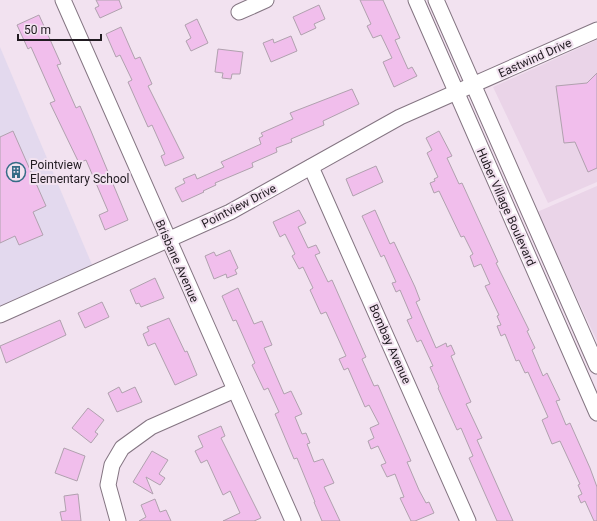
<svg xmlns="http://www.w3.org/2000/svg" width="597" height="521" viewBox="0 0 597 521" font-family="Roboto,sans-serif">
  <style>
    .built { fill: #ead4e8 }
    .education { fill: #e3d9ee }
    .building { fill: #f1beec; stroke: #b0a1ae }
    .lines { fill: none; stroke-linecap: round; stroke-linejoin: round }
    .minor-casing { stroke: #847582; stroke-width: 17 }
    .minor { stroke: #fff; stroke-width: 15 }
    .labels { text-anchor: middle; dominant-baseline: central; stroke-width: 4; stroke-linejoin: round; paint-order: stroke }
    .street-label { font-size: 12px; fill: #211b21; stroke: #f2e2f0 }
    .poi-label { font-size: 12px; fill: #211b21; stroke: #f2e2f0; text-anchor: start }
  </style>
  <rect width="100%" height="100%" fill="#f2e2f0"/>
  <g class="built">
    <path d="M597 40V182L548 203 493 87Z"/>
    <path d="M597 186V341L537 212Z"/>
  </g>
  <path class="education" d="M0 47 93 267 0 308Z"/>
  <g class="building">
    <path d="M96 0H119L122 8 100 18 95 8 99 6Z"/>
    <path d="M360 0H383L400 38 395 40 408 69 412 67 417 76 394 87 383 62 392 58 381 35 373 38 367 26 371 24Z"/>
    <path d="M319 5 325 19 314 24 316 28 301 35 293 17Z"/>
    <path d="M39 15 61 64 57 65 76 108 80 106 91 131 128 220 105 230 99 215 108 211 86 160 79 163 50 103 55 101 31 47 28 49 17 25Z"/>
    <path d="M197 19 208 43 191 51 186 41 191 38 185 25Z"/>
    <path d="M121 27 135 59 140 57 152 84 148 86 184 158 165 166 161 156 165 154 152 125 148 127 128 82 132 80 120 55 116 57 106 34Z"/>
    <path d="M291 36 297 51 271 62 263 43 273 39 274 43Z"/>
    <path d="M218 49 243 52 240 74H232L231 79 222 78 223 73 215 72Z"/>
    <path d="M597 73V168L588 172 575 142 564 143 556 86 587 83Z"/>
    <path d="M352 89 359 104 323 121 324 125 291 139 292 142 276 148 277 152 252 163 253 167 215 183 216 185 203 191 204 192 182 202 175 188 185 183 183 179 195 174 197 179 224 167 221 162 261 144 259 138 263 136 261 133 293 119 290 113Z"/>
    <path d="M13 131 46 206 33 212 43 235 19 245 15 236 0 243V137Z"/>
    <path d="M439 131 452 156 447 158 459 184 462 183 498 262 496 263 529 330 527 331 535 348 532 350 543 376 547 373 560 400 556 401 566 425 570 423 590 468 597 487V521H594L585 501 581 503 578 496 582 494 578 485 580 484 560 441 552 444 542 420 548 417 528 372 525 373 519 360 516 361 505 334 501 336 497 326 501 325 497 316 499 315 485 286 490 284 481 264 474 267 470 256 473 254 464 236 461 237 439 191 434 193 430 183 435 181 434 179 438 177 427 153 432 150 426 138Z"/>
    <path d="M376 166 383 182 353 196 346 179Z"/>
    <path d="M299 210 306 223 298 227 308 248 316 245 320 253 315 255 328 282 332 280 366 357 362 359 374 386 378 385 411 461 407 462 419 490 426 503 429 502 434 513 415 521H411L400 498 404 497 395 474 387 477 381 465 386 463 378 446 371 449 368 441 374 438 370 428 379 424 369 405 365 407 348 368 344 370 339 359 346 356 326 312 321 314 310 290 313 288 303 267 299 269 292 256 295 254 285 234 280 237 273 222Z"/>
    <path d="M375 210 390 244 394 242 415 287 420 300 416 302 436 348 446 343 447 347 451 345 455 354 451 356 471 402 466 404 482 438 477 440 513 521H497L469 458 473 456 461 428 457 430 438 388 439 387 430 367 433 366 421 340 417 342 407 320 412 318 400 290 396 292 392 283 396 282 384 255 381 257 362 216Z"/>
    <path d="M230 250 238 268 235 270 237 274 227 278 226 274 214 279 205 256 214 252 216 256Z"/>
    <path d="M155 278 164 298 141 307 139 303 136 304 130 290Z"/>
    <path d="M238 288 254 324 262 321 272 345 264 348 284 394 291 391 302 414 295 417 302 434 306 433 310 443 307 444 314 462 323 459 334 483 324 487 340 521H322L314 502H315L297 458 294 459 275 414 279 412 268 388 264 390 252 365 255 363 236 320 233 321 222 296Z"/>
    <path d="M102 302 109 317 85 328 78 313Z"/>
    <path d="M169 318 185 352 187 351 197 375 175 385 155 343 148 346 143 334 149 331 147 327Z"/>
    <path d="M60 320 66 335 6 363 0 346Z"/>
    <path d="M119 387 122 393 135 387 142 402 117 412 108 393Z"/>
    <path d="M88 408 104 420 95 432 98 434 91 443 72 428Z"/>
    <path d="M221 426 225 436 221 438 261 518 254 521H223L240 513 230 491 223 495 207 460 201 463 195 451 203 447 198 436Z"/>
    <path d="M64 448 85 456 77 481 55 473Z"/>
    <path d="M152 451 168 460 159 474 165 478 160 485 146 477 153 494 133 482Z"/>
    <path d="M78 494 81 521H62L60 512 66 511 64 496Z"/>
    <path d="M155 499 160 512 166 510 171 521H139L146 517 141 505Z"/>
  </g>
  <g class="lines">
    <g class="minor-casing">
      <g id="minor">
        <path d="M63 0 293 521"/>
        <path d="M416 0 597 413"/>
        <path d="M436 0 597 366"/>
        <path d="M239 12 266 0"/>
        <path d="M311 167 468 521"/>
        <path d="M0 315 230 212 400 117 597 30"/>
        <path d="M118 521 108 485 112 465 122 448 151 427 235 390"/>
      </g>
    </g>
    <use href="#minor" class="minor"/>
  </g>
  <defs>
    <g id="building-ring" transform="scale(1)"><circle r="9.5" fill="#f2e2f0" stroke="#356b86" stroke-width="1.5"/><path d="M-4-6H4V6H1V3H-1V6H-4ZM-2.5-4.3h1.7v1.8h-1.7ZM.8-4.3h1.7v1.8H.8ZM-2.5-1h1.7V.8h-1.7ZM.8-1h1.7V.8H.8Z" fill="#356b86"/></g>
  </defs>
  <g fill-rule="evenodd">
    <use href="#building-ring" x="16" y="172"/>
  </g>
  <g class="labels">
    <g class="street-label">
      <text transform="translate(535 58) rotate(-24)">Eastwind Drive</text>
      <text transform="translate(239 206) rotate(-27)">Pointview Drive</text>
      <text transform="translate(506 207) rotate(66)">Huber Village Boulevard</text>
      <text transform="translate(177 261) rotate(66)">Brisbane Avenue</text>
      <text transform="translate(390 344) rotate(66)">Bombay Avenue</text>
    </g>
    <g class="poi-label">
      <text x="30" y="165">Pointview<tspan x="30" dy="14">Elementary School</tspan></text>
    </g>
  </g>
  <path d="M18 34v6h83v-6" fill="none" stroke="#211b21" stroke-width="2"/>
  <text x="24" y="34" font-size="12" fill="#211b21" stroke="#f2e2f0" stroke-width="3" paint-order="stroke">50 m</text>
</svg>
